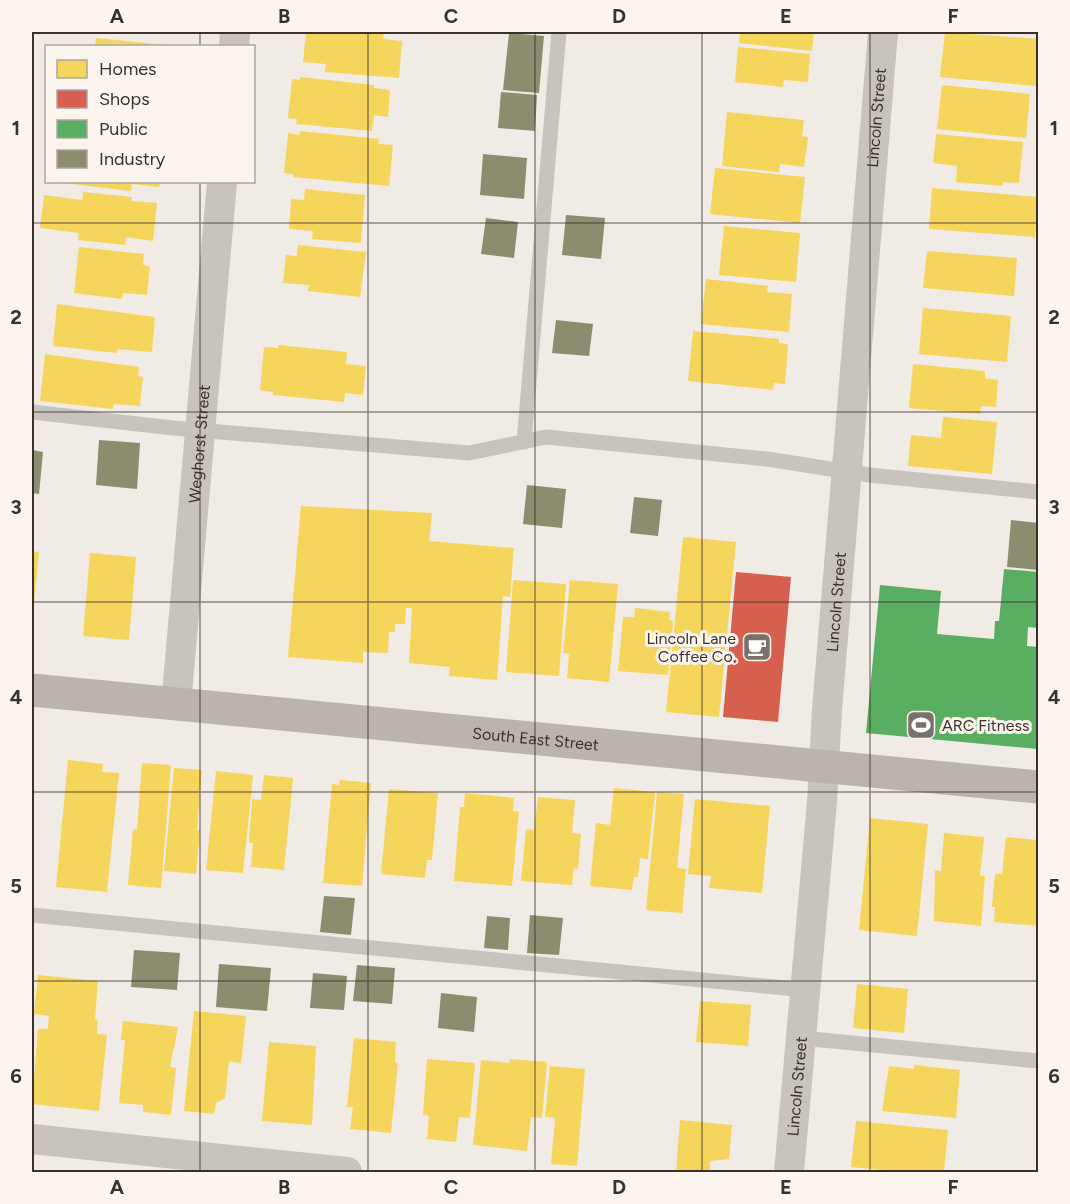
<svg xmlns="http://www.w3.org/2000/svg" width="1070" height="1204" viewBox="0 0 1070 1204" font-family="Figtree,sans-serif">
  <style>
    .homes { fill: #f6d55c }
    .shops { fill: #d6604d }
    .public { fill: #5aae61 }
    .industry { fill: #8c8c6e }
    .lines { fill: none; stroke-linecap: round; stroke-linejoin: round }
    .service { stroke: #c9c3be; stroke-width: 15 }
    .minor { stroke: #c9c3be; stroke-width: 30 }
    .secondary { stroke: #bab3ae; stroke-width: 33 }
    .grid { fill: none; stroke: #3b302b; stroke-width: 1.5; stroke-opacity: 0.55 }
    .labels { text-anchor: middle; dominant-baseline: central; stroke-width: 6; stroke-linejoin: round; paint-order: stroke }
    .street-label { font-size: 16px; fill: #3b302b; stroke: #fbf5ee }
    .poi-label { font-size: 16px; fill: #3b302b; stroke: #fbf5ee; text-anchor: end }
    .neatline { fill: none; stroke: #3b302b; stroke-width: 2 }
    .grid-label { font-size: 20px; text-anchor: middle; font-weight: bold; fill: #3b302b }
  </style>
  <rect width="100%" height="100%" fill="#f0ebe5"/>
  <g class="homes">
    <path d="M306 32H384L383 39 402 41 399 78 325 72 326 64 303 62Z"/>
    <path d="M740 32H814L812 51 739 43Z"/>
    <path d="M945 32 1038 39 1036 86 940 77Z"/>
    <path d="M96 38 166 45V46H95Z"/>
    <path d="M738 47 810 54 808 82 784 80 783 87 735 82Z"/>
    <path d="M300 77 374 85V88L390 90 388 117 374 115 372 131 296 124 297 119 288 118 292 79 300 80Z"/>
    <path d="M942 85 1030 94 1026 138 937 129Z"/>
    <path d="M727 112 804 120 802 136 808 137 804 167 780 164 779 172 722 166Z"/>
    <path d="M300 131 379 139 378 144 393 145 389 186 293 177V174L284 173 288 133 300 135Z"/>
    <path d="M936 134 1023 142 1019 183 1003 182V186L956 182 957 166 933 163Z"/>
    <path d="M715 168 805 177 800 223 710 214Z"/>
    <path d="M54 182H160L159 187 132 184 131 191Z"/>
    <path d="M932 188 1038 197 1035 237 929 229Z"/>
    <path d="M305 189 365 195 361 243 312 239 313 231 289 229 291 199 304 200Z"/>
    <path d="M83 192 132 197 131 201 157 203 153 241 126 237 125 245 78 240 79 233 40 228 44 195 82 200Z"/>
    <path d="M724 226 800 233 796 282 719 275Z"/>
    <path d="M298 245 366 252 360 297 308 291 309 285 283 283 286 255 297 256Z"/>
    <path d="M79 247 144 254 143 265 150 266 147 295 123 293 122 299 74 293Z"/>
    <path d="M927 251 1017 258 1014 296 923 288Z"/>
    <path d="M706 279 768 286 767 292 792 294 789 332 701 324Z"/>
    <path d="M57 304 155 317 152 352 117 349V353L53 346Z"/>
    <path d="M923 308 1011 316 1007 362 919 354Z"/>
    <path d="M693 331 779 339V343L788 344 785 384 774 383 773 390 688 381Z"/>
    <path d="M278 345 347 352 346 364 366 366 363 395 345 393 344 402 273 395V392L260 390 264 347 278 348Z"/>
    <path d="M45 354 139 367 138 376 143 377 140 406 114 404 113 409 40 401Z"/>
    <path d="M913 364 985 371V378L998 380 996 407 981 406 980 414 909 408Z"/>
    <path d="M943 417 997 422 992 474 908 466 911 435 941 438Z"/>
    <path d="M301 506 432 513 429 541 514 548 510 597 503 596 497 680 449 676 450 667 409 663 412 608H406L405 624H395V632H389L388 653 363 652V663L288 657Z"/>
    <path d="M683 537 736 542 719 717 666 712Z"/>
    <path d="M32 551 39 552 33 614H32Z"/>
    <path d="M90 553 136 557 129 640 83 636Z"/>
    <path d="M513 580 566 584 559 676 506 672Z"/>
    <path d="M570 580 618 584 609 682 567 678 569 654 563 653Z"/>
    <path d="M635 608 670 612 669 620 673 621 668 675 618 671 623 617H634Z"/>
    <path d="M68 760 103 764 102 772 119 773 107 892 56 887Z"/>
    <path d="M142 763 171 765 161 888 128 885 133 829 137 830Z"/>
    <path d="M174 768 202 770 197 830H200L196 874 164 871Z"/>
    <path d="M216 771 253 775 243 873 206 870Z"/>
    <path d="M264 775 293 778 284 870 251 867 253 843H249L252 799 261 800Z"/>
    <path d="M340 780 371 783 362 886 323 883 332 784 339 785Z"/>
    <path d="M614 788 655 792 648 859 640 858 638 877H634L632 890 590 886 596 823 610 825Z"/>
    <path d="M389 789 438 793 432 860H427L425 878 381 874Z"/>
    <path d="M657 792 684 794 677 868 686 869 682 913 646 910Z"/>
    <path d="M465 793 514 798 513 811 519 812 512 886 454 881 460 807H464Z"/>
    <path d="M538 797 575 800 572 833 581 834 578 869 574 868 572 885 521 881 526 829 534 830Z"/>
    <path d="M695 799 770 806 762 893 709 888 711 876 688 874Z"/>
    <path d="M870 818 928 824 917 936 859 930Z"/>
    <path d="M944 833 984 837 980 876H985L981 926 934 921 935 870 941 871Z"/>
    <path d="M1006 837 1038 840V926L994 922 995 907H992L995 874H1002Z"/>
    <path d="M38 975 98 981 95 1019 98 1020 97 1034 107 1035 99 1111 32 1104 38 1029H48L49 1016 34 1014Z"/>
    <path d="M857 984 908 989 904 1033 853 1028Z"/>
    <path d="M700 1001 751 1005 748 1046 696 1042Z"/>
    <path d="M194 1011 246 1016 241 1063 229 1061 225 1098 216 1103 214 1114 184 1111Z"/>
    <path d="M123 1021 178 1027 170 1067 176 1068 171 1115 143 1112V1105L119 1103 125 1040H121Z"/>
    <path d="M354 1038 396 1042 395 1062 398 1063 391 1133 350 1129 353 1107H347Z"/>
    <path d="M269 1042 316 1046 312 1125 262 1121Z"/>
    <path d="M427 1059 475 1063 470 1118 459 1117 456 1142 427 1139 429 1116 423 1115Z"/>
    <path d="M510 1059 547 1062 542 1118 531 1117 527 1151 473 1145 481 1060 509 1063Z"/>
    <path d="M914 1065 960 1070 956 1118 882 1111 889 1066 914 1069Z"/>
    <path d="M550 1066 585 1069 577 1166 551 1164 555 1118 545 1117Z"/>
    <path d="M680 1120 732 1125 729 1159 710 1161V1172H676Z"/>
    <path d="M856 1121 948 1130 944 1172H904L851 1167Z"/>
  </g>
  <path class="shops" d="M736 572 791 577 778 722 723 717Z"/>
  <path class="public" d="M1004 569 1038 572V628L1028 627 1027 646 1038 647V749L866 733 880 585 941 591 937 634 994 639 995 621H999Z"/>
  <g class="industry">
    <path d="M509 33 544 36 539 93 503 90Z"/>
    <path d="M501 92 537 95 535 131 498 128Z"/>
    <path d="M483 154 527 158 524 199 480 195Z"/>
    <path d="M566 215 605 218 601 259 562 255Z"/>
    <path d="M486 218 518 222 514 258 481 254Z"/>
    <path d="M556 320 593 324 589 356 552 353Z"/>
    <path d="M99 440 140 443 137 489 96 485Z"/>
    <path d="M32 450 43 452 39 494 32 493Z"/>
    <path d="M527 485 566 489 562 528 523 524Z"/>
    <path d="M634 497 662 500 658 536 630 533Z"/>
    <path d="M1011 520 1038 523V570L1007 567Z"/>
    <path d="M324 896 355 898 351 935 320 932Z"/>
    <path d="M530 915 563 918 559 955 527 953Z"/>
    <path d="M487 916 510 918 508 950 484 948Z"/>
    <path d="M134 950 180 953 177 990 131 987Z"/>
    <path d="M219 964 271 968 267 1011 216 1007Z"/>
    <path d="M357 965 395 968 392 1004 353 1001Z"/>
    <path d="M313 973 347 976 344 1010 310 1008Z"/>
    <path d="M441 993 477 997 474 1032 438 1028Z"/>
  </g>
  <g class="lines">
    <g class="service">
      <path d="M32 412 173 428 469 453 546 437 767 459 869 475 1038 492"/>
      <path d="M524 442 559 32"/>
      <path d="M32 915 806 990"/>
      <path d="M801 1038 1038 1061"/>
    </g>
    <g class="minor">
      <path d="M234 46 235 32"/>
      <path id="s1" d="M176 705 222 182"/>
      <path d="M32 1139 347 1172"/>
      <path id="s2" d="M789 1172 822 802 827 710 883 32"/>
    </g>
    <path class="secondary" id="s3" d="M32 690 1038 787"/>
  </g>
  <path class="grid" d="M200 32V46M368 32V1172M535 32V1172M702 32V1172M870 32V1172M200 182V1172M32 223H1038M32 412H1038M32 602H1038M32 792H1038M32 981H1038"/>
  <defs>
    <g id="cafe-square" transform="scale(1.5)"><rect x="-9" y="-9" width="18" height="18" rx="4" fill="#7a716c" stroke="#fbf5ee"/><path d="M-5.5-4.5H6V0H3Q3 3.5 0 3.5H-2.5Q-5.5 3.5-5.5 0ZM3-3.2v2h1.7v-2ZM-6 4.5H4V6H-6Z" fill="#fff"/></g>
    <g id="stadium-square" transform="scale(1.5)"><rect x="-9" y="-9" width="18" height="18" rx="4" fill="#7a716c" stroke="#fbf5ee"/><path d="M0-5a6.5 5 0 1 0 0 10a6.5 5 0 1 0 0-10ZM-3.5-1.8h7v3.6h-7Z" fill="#fff"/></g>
  </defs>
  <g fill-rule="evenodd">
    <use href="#cafe-square" x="757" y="647"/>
    <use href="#stadium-square" x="921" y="725"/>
  </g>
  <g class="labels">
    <g class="street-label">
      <text stroke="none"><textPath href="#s2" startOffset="1058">Lincoln Street</textPath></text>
      <text stroke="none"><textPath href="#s1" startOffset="262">Weghorst Street</textPath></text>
      <text stroke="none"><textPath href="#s2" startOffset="572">Lincoln Street</textPath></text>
      <text stroke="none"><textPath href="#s3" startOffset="506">South East Street</textPath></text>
      <text stroke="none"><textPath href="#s2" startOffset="86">Lincoln Street</textPath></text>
    </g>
    <g class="poi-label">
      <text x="736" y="638">Lincoln Lane<tspan x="736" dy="18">Coffee Co.</tspan></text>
      <text x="942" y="725" text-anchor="start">ARC Fitness</text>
    </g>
  </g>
  <rect width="1070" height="1204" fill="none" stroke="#fbf5ee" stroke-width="66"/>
  <rect x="45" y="45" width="210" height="138" fill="#fbf5ee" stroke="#aea6a0" stroke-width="1.5"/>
  <rect x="57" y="60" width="30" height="18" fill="#f6d55c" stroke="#aea6a0" stroke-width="1.5"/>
  <text x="99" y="75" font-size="18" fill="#3b302b">Homes</text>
  <rect x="57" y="90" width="30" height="18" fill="#d6604d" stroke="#aea6a0" stroke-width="1.5"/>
  <text x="99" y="105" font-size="18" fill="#3b302b">Shops</text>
  <rect x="57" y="120" width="30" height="18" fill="#5aae61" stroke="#aea6a0" stroke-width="1.5"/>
  <text x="99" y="135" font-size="18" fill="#3b302b">Public</text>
  <rect x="57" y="150" width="30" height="18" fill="#8c8c6e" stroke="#aea6a0" stroke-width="1.5"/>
  <text x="99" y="165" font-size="18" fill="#3b302b">Industry</text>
  <rect x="33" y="33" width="1004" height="1138" class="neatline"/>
  <g class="grid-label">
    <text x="117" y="23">A</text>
    <text x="284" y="23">B</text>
    <text x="451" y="23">C</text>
    <text x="619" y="23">D</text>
    <text x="786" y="23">E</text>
    <text x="953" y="23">F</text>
    <text x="16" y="135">1</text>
    <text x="1054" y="135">1</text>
    <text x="16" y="324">2</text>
    <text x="1054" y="324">2</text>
    <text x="16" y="514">3</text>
    <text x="1054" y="514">3</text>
    <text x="16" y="704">4</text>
    <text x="1054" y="704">4</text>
    <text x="16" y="893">5</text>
    <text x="1054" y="893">5</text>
    <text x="16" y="1083">6</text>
    <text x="1054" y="1083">6</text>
    <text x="117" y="1194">A</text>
    <text x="284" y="1194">B</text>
    <text x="451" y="1194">C</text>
    <text x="619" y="1194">D</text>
    <text x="786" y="1194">E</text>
    <text x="953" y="1194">F</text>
  </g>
</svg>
